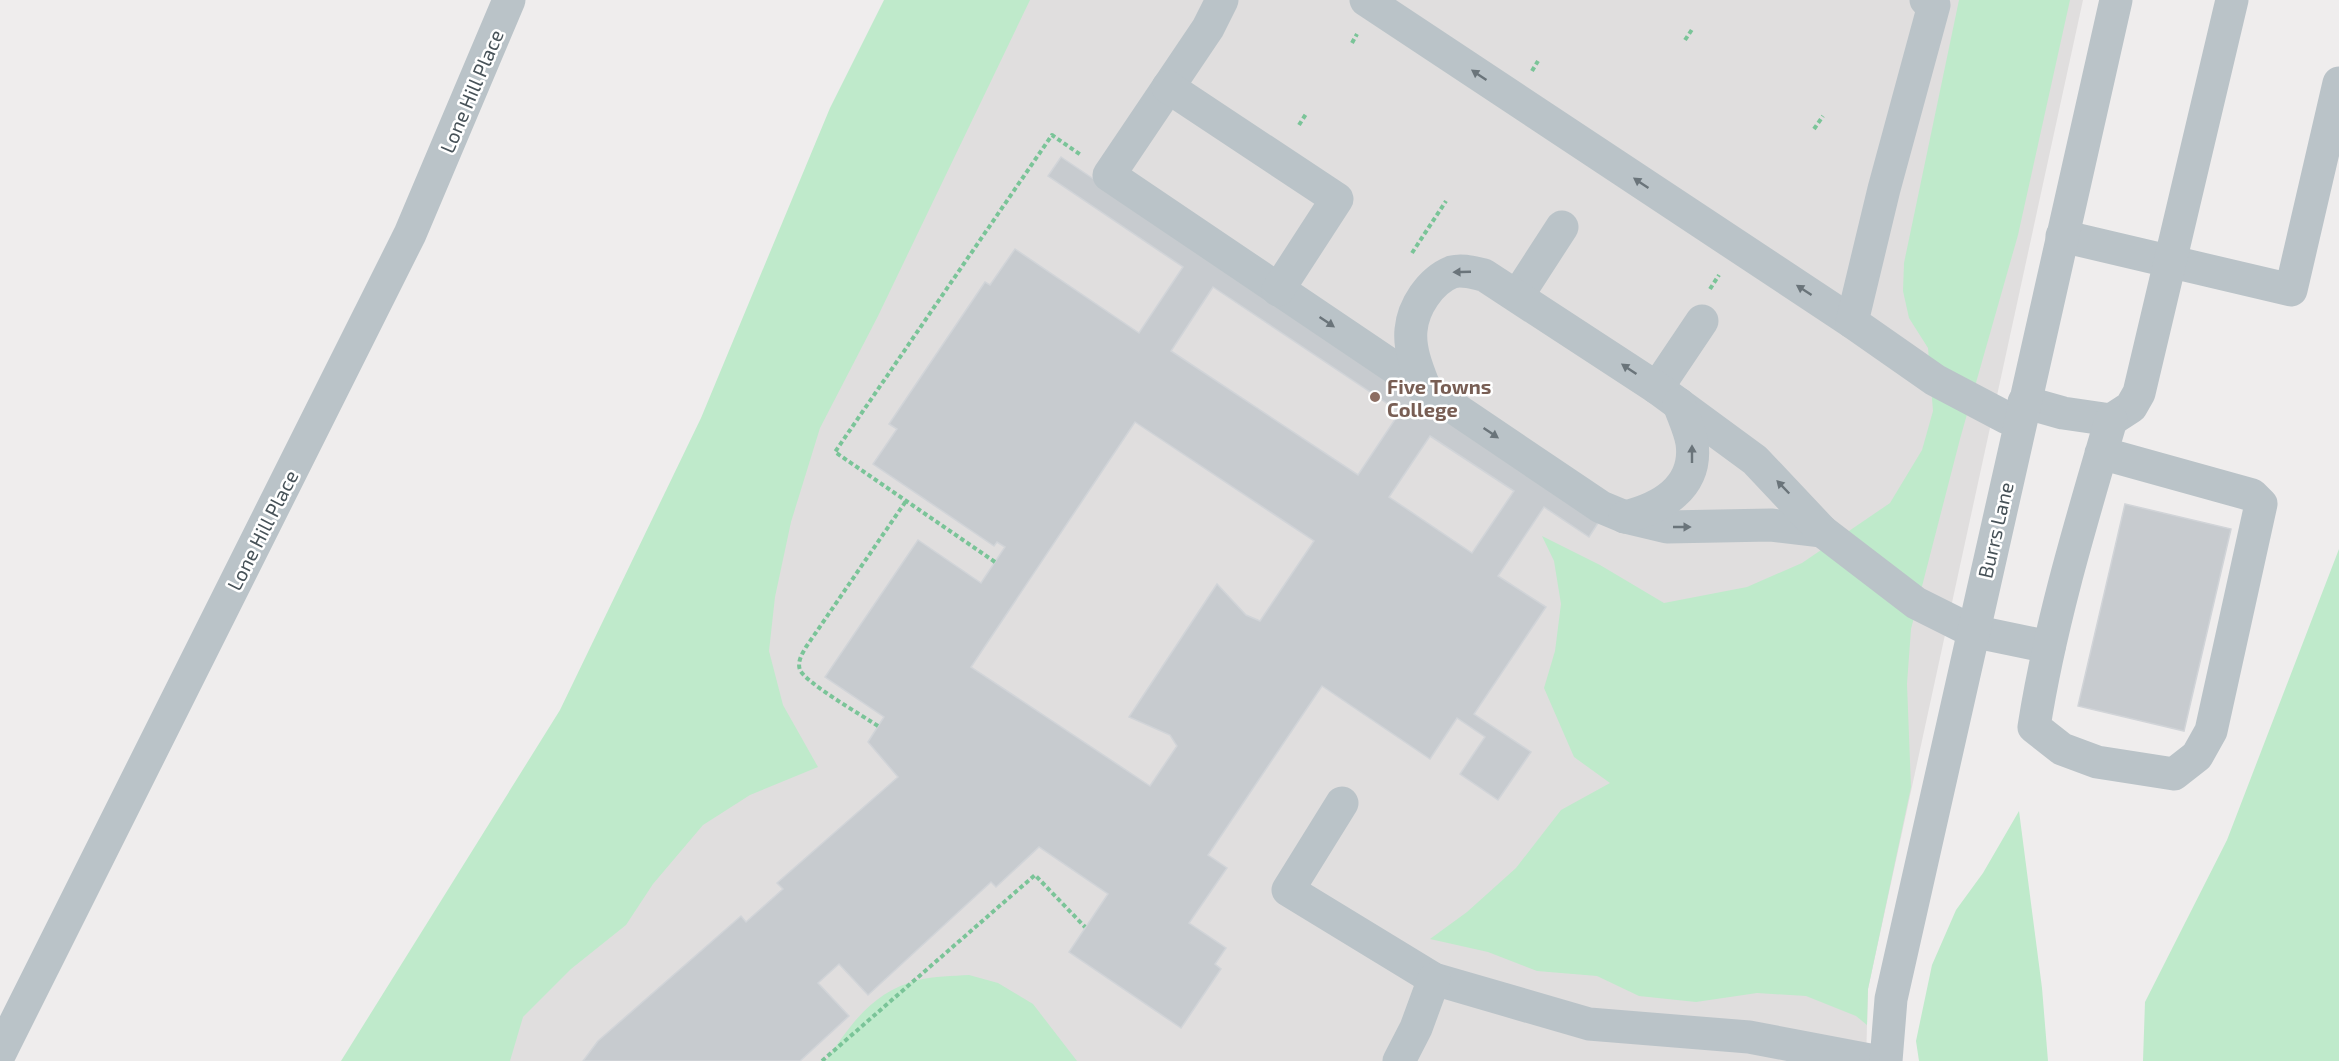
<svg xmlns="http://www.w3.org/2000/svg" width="2339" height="1061" viewBox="0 0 2339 1061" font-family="'Exo 2',sans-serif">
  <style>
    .education { fill: #e0dede }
    .green { fill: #bfeacb }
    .building { fill: #c7cbcf; stroke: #d1d4d8; stroke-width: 1.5; fill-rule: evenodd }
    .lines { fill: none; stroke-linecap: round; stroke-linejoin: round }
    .path { stroke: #7ac498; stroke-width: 4; stroke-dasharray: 4.5 3; stroke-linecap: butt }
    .minor { stroke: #bac3c8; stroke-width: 33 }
    .oneway { fill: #6a747a }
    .education-dot { fill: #8d6e63; stroke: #fff; stroke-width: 2 }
    .labels { text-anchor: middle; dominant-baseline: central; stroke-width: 5; stroke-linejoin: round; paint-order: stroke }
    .street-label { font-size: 20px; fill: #475258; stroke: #fff }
    .education-label { font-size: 20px; font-weight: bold; fill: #785e54; stroke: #fff; text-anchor: start }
  </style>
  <rect width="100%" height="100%" fill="#efeded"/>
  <path class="education" d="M972 0H2083L1868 989 1866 1061H383Z"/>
  <g class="green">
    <path d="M884 0H1030L878 316 820 428 791 522 775 597 769 651 783 705 818 767 750 795 703 825 653 884 626 925 571 969 523 1017 510 1061H341L560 710 701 418 830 108Z"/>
    <path d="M1959 0H2070L2018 235 1960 439 1911 629 1907 684 1911 787 1868 989 1867 1025 1856 1016 1806 996 1757 993 1696 1002 1639 996 1597 976 1537 971 1488 952 1430 939 1467 912 1516 868 1561 810 1610 783 1574 757 1544 688 1555 651 1561 604 1554 561 1542 536 1600 565 1664 603 1747 587 1802 563 1890 503 1922 450 1933 411 1928 348 1909 318 1903 291 1904 263Z"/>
    <path d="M2339 549V1061H2143L2145 1002 2227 840Z"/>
    <path d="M2019 811 2042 988 2048 1061H1919L1916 1041 1932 965 1956 910 1983 873Z"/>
    <path d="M969 975 998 983 1033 1004 1077 1061H826C850 1025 873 991 918 980 934 976 953 976 969 975Z"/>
  </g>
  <g class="building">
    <path d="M1061 157 1600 520 1589 537 1544 507 1498 576 1546 607 1474 714 1531 752 1498 800 1460 774 1485 737 1457 718 1430 759 1322 686 1208 855 1227 868 1189 923 1226 948 1215 964 1221 969 1181 1028 1069 952 1108 894 1039 847 996 887 991 882 868 995 839 964 818 983 849 1016 800 1061H583L598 1041 741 916 746 922 783 889 777 883 898 777 868 742 884 717 825 677 918 540 981 583 1005 547 997 542 994 546 873 464 897 429 889 424 985 282 990 285 1015 249 1139 333 1183 267 1048 176ZM1213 287 1400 412 1358 475 1171 351ZM1135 422 1314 541 1260 621 1246 615 1217 584 1129 717 1170 735 1177 746 1150 786 971 667ZM1430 436 1514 491 1472 553 1389 497Z"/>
    <path d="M2125 504 2231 529 2184 731 2078 706Z"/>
  </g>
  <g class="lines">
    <g class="path">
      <path d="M1685 40 1693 28"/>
      <path d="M1352 43 1357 34"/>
      <path d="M1532 71 1538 61"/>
      <path d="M1299 125 1306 114"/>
      <path d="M1814 129 1823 116"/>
      <path d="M1412 253 1446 201"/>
      <path d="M1710 289 1719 275"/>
      <path d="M995 562 835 452 1052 135 1081 155"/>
      <path d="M878 726C863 716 806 683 800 670 797 662 802 654 806 647L906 501"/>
      <path d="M822 1061 1035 875 1085 927"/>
    </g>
    <g class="minor">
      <path d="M1222 0 1208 28 1109 175 1601 507 1625 517 1667 527 1771 525 1822 531"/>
      <path d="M1366 0 1852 322"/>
      <path d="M1926 0 1934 5 1884 189 1852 322 1935 380 2007 418 2020 420"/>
      <path d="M1168 87 1337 199 1278 290"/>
      <path d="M2062 236 2291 290 2339 83"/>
      <path d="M1518 295 1562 227"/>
      <path d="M1657 388 1702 321"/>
      <path d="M1425 389C1418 371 1409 350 1411 330 1413 307 1430 281 1452 272 1463 269 1474 273 1484 275L1657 388 1755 460 1822 531 1916 603 1972 631 2049 647"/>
      <path d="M2024 402 2063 413 2111 420 2131 407 2139 393 2232 0"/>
      <path d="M2101 453 2252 495 2261 504 2211 731 2197 756 2174 774 2097 762 2062 749 2034 727C2050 624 2082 519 2111 420"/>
      <path d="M1625 517C1661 508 1698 487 1692 443 1690 430 1683 416 1679 404"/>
      <path d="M1342 803 1288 890 1434 979 1589 1024 1749 1037 1875 1061"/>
      <path d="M0 1053 410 234 509 0"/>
      <path d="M1399 1061 1416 1028 1434 979"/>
      <path d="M1886 1061 1891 999 2116 0"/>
    </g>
  </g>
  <defs><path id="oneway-solid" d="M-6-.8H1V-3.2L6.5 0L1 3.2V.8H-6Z" transform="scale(1.5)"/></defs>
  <g class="oneway">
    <use href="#oneway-solid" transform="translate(1479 75) rotate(-146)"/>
    <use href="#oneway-solid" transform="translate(1641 183) rotate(-146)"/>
    <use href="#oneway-solid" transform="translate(1462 272) rotate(178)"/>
    <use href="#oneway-solid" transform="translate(1804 290) rotate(-147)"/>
    <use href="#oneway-solid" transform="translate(1327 322) rotate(34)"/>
    <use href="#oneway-solid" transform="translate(1629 369) rotate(-146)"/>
    <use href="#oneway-solid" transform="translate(1491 433) rotate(34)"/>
    <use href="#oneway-solid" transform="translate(1692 454) rotate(-90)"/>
    <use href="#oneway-solid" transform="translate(1783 487) rotate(-134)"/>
    <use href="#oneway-solid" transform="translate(1682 527)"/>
  </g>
  <circle class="education-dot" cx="1375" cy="397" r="6"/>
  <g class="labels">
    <g class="street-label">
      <text transform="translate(471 91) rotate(-67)">Lone Hill Place</text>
      <text transform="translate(262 530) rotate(-63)">Lone Hill Place</text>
      <text transform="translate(1995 530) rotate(-77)">Burrs Lane</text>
    </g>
    <g class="education-label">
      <text x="1387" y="386">Five Towns<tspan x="1387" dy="23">College</tspan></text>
    </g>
  </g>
</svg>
